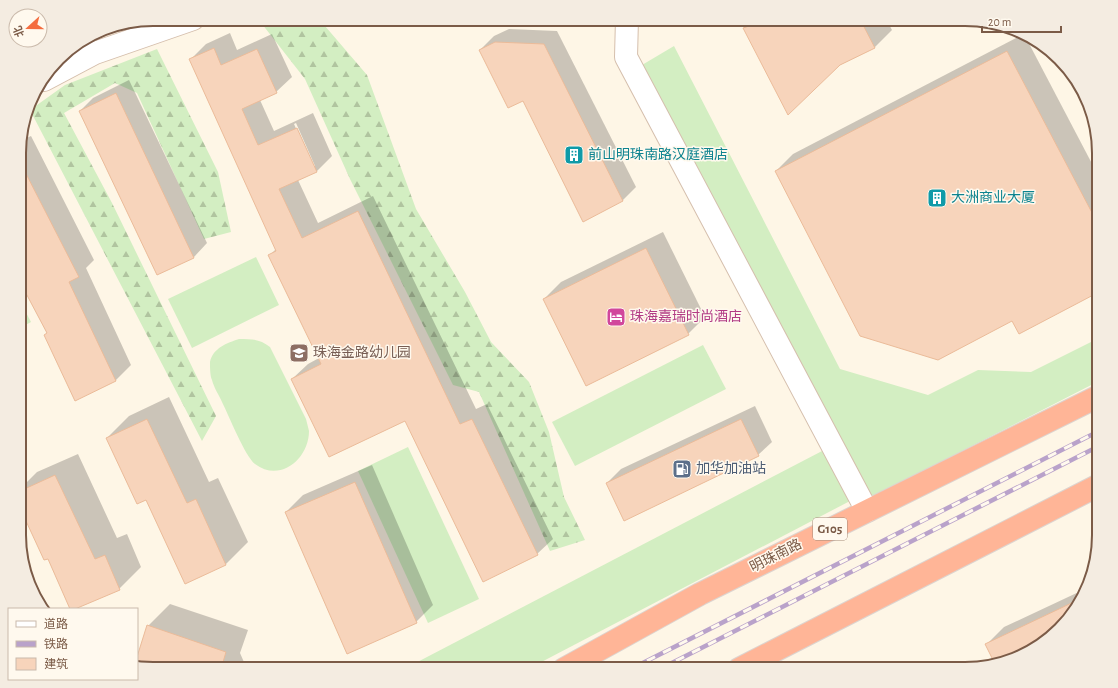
<svg xmlns="http://www.w3.org/2000/svg" width="1118" height="688" viewBox="0 0 1118 688" font-family="'Alegreya Sans','Noto Sans SC',sans-serif">
  <style>
    .grass { fill: #d3eec2 }
    .forest { fill: url(#forest-firs) }
    .shadow { fill: #0003; fill-rule: evenodd }
    .building { fill: #f7d4bb; stroke: #ebbb99 }
    .lines { fill: none; stroke-linecap: round; stroke-linejoin: round }
    .street-casing { stroke: #d5bfad; stroke-width: 24 }
    .highway-casing { stroke: #ddd4cf; stroke-width: 24 }
    .street { stroke: #fff; stroke-width: 22 }
    .highway { stroke: #ffb597; stroke-width: 22 }
    .rail-casing { stroke: #b9a2ca; stroke-width: 4.5 }
    .rail { stroke: #fff9ee; stroke-width: 3; stroke-dasharray: 9; stroke-linecap: butt }
    .labels { text-anchor: middle; dominant-baseline: central; stroke-width: 3; stroke-linejoin: round; paint-order: stroke }
    .shield { fill: #fff9ee; stroke: #a38a79; stroke-width: 1 }
    .shield-label { font-size: 13px; font-weight: bold; fill: #7b5b47 }
    .culture-label { font-size: 14px; fill: #0d838f; stroke: #fff9ee; text-anchor: start }
    .hotel-label { font-size: 14px; fill: #b23c85; stroke: #fff9ee; text-anchor: start }
    .education-label { font-size: 14px; fill: #785e54; stroke: #fff9ee; text-anchor: start }
    .service-label { font-size: 14px; fill: #4e5e75; stroke: #fff9ee; text-anchor: start }
    .street-label { font-size: 14px; fill: #7b5b47; stroke: #fff9ee }
    .rim { fill: none; stroke: #7b5b47; stroke-width: 2 }
  </style>
  <defs>
    <pattern id="forest-firs" width="22" height="20" patternUnits="userSpaceOnUse"><rect width="22" height="20" fill="#d3eec2"/><path d="M5 1l3.5 6h-7zM16 11l3.5 6h-7z" fill="#b0c49f"/></pattern>
  </defs>
  <rect width="100%" height="100%" fill="#fef6e6"/>
  <g class="grass">
    <path d="M674 46 840 369 928 395 978 370 1031 372 1099 338V381L872 497 642 65Z"/>
    <path d="M256 257 279 305 192 348 168 299Z"/>
    <path d="M20 301 31 322 20 328Z"/>
    <path d="M239 339C252 339 260 339 270 347L306 419C307 423 308 427 309 431 309 459 280 483 255 464 245 456 229 416 222 402 219 395 214 388 212 380 210 376 210 367 210 362 213 348 227 343 239 339Z"/>
    <path d="M703 345 726 389 575 466 552 422Z"/>
    <path d="M408 447 479 599 428 623 358 471Z"/>
    <path d="M824 450 850 501 528 669H404Z"/>
  </g>
  <g class="forest">
    <path d="M281 19H319L367 75 416 209 465 292 491 342 529 382 549 432 564 497 585 540 550 551 479 392 453 385 350 179 305 79 262 24Z"/>
    <path d="M157 49 218 172 231 232 204 239 137 93 115 83 64 113 112 203 216 416 202 441 30 110 65 85Z"/>
  </g>
  <g class="shadow">
    <path d="M754 19H886L892 30 875 47 840 65 744 28Z"/>
    <path d="M509 29 557 31 636 187 622 201 480 50 494 36Z"/>
    <path d="M230 33 237 50 272 34 292 77 276 92 260 100 274 131 313 113 332 156 317 171 298 180 318 223 373 196 476 409 487 404 553 539 537 554 405 419 292 379 308 364 319 358 270 255 276 249 190 60 206 44ZM296 123 315 166H313L294 124Z"/>
    <path d="M1024 34 1099 177V291L1013 320 776 171 793 154Z"/>
    <path d="M129 80 207 243 194 257 158 274 80 111 93 98Z"/>
    <path d="M31 136 94 260 86 268 131 365 115 381 47 333 20 280V141Z"/>
    <path d="M663 232 705 317 688 334 544 299 561 282Z"/>
    <path d="M169 397 209 482 218 478 248 542 226 564 186 583 146 499 107 438 129 416Z"/>
    <path d="M755 406 772 442 758 455 607 483 621 469Z"/>
    <path d="M78 454 117 538 127 534 141 567 119 589 71 609 48 557 20 505V489L37 472Z"/>
    <path d="M372 465 433 605 416 622 286 512 303 495Z"/>
    <path d="M1083 590 1077 609 1032 651 995 662 987 644 1004 627Z"/>
    <path d="M170 604 248 630 240 653 247 669H153L137 666V660L148 626Z"/>
  </g>
  <g class="building">
    <path d="M771 19H860L875 48 840 65 788 115 743 28Z"/>
    <path d="M495 42 544 44 623 201 583 222 523 101 508 108 479 50Z"/>
    <path d="M214 48 221 65 257 49 277 93 242 109 258 145 297 128 317 172 279 189 302 238 358 211 460 424 472 419 538 555 483 582 405 421 329 457 291 379 321 364 268 255 276 251 189 59Z"/>
    <path d="M1007 51 1099 226V292L1019 334 1012 321 938 360 860 336 775 171Z"/>
    <path d="M116 93 194 258 157 275 79 111Z"/>
    <path d="M20 162 79 277 69 282 116 381 75 401 44 335 47 333 20 282Z"/>
    <path d="M646 248 689 335 586 386 543 299Z"/>
    <path d="M147 419 187 503 196 499 226 565 185 584 146 500 137 504 106 438Z"/>
    <path d="M741 419 759 456 624 521 606 483Z"/>
    <path d="M55 475 95 559 105 555 120 590 75 609H70L48 559 44 560 20 508V491Z"/>
    <path d="M355 482 417 623 347 654 285 512Z"/>
    <path d="M1080 599 1077 609 1032 651 994 662 985 644Z"/>
    <path d="M147 625 226 652 221 669H153L137 666V657Z"/>
  </g>
  <g class="lines">
    <g class="street-casing">
      <g id="street">
        <path d="M627 19 626 57 867 511"/>
        <path d="M44 80 95 53 193 19"/>
      </g>
    </g>
    <g class="highway-casing">
      <g id="highway">
        <path d="M564 669 700 594 1099 396"/>
        <path d="M739 669 1099 485"/>
      </g>
    </g>
    <use href="#street" class="street"/>
    <use href="#highway" class="highway"/>
    <g class="rail-casing">
      <g id="rail">
        <path d="M631 669 1099 431"/>
        <path d="M660 669 1099 446"/>
      </g>
    </g>
    <use href="#rail" class="rail"/>
  </g>
  <defs>
    <g id="building-square" transform="scale(1)"><rect x="-9" y="-9" width="18" height="18" rx="4" fill="#0f9aa8" stroke="#fff9ee"/><path d="M-4-6H4V6H1V3H-1V6H-4ZM-2.5-4.3h1.7v1.8h-1.7ZM.8-4.3h1.7v1.8H.8ZM-2.5-1h1.7V.8h-1.7ZM.8-1h1.7V.8H.8Z" fill="#fff"/></g>
    <g id="hotel-square" transform="scale(1)"><rect x="-9" y="-9" width="18" height="18" rx="4" fill="#d1479c" stroke="#fff9ee"/><path d="M-6-4.5h1.5V1H6V5H4.5V3h-9V5H-6ZM-4 0a1.8 1.8 0 1 1 3.6 0ZM.5 0V-2.5h3Q6-2.5 6 0Z" fill="#fff"/></g>
    <g id="school-square" transform="scale(1)"><rect x="-9" y="-9" width="18" height="18" rx="4" fill="#8d6e63" stroke="#fff9ee"/><path d="M0-5L7-2L0 1L-7-2ZM-4 1L0 2.5L4 1V4Q0 6-4 4Z" fill="#fff"/></g>
    <g id="fuel-square" transform="scale(1)"><rect x="-9" y="-9" width="18" height="18" rx="4" fill="#5c6f8a" stroke="#fff9ee"/><path d="M-5.5-6h7V0h2V4h1.3V-2.5L3-4.5l.8-.8L6-3V5H2.5V1h-1V6h-7ZM-4.2-4.7v3.2H.2V-4.7Z" fill="#fff"/></g>
  </defs>
  <g fill-rule="evenodd">
    <use href="#building-square" x="574" y="155"/>
    <use href="#building-square" x="937" y="198"/>
    <use href="#hotel-square" x="616" y="317"/>
    <use href="#school-square" x="299" y="353"/>
    <use href="#fuel-square" x="682" y="469"/>
  </g>
  <g class="labels">
    <rect class="shield" x="813" y="518" width="34" height="22" rx="3"/>
    <g class="shield-label">
      <text x="830" y="529">G105</text>
    </g>
    <g class="culture-label">
      <text x="588" y="155">前山明珠南路汉庭酒店</text>
      <text x="951" y="198">大洲商业大厦</text>
    </g>
    <g class="hotel-label">
      <text x="630" y="317">珠海嘉瑞时尚酒店</text>
    </g>
    <g class="education-label">
      <text x="313" y="353">珠海金路幼儿园</text>
    </g>
    <g class="service-label">
      <text x="696" y="469">加华加油站</text>
    </g>
    <g class="street-label">
      <text transform="translate(776 556) rotate(-27)">明珠南路</text>
    </g>
  </g>
  <path d="M0 0H1118V688H0ZM153 26H965A127 127 0 0 1 1092 153V535A127 127 0 0 1 965 662H153A127 127 0 0 1 26 535V153A127 127 0 0 1 153 26Z" fill="#f4ece1" fill-rule="evenodd"/>
  <path class="rim" d="M153 26H965A127 127 0 0 1 1092 153V535A127 127 0 0 1 965 662H153A127 127 0 0 1 26 535V153A127 127 0 0 1 153 26Z"/>
  <rect x="8" y="608" width="130" height="72" fill="#fff9ee" stroke="#cabaab"/>
  <rect x="16" y="621" width="20" height="6" fill="#ffffff" stroke="#cabaab"/>
  <text x="44" y="628" font-size="12" fill="#7b5b47">道路</text>
  <rect x="16" y="641" width="20" height="6" fill="#b9a2ca" stroke="#cabaab"/>
  <text x="44" y="648" font-size="12" fill="#7b5b47">铁路</text>
  <rect x="16" y="658" width="20" height="12" fill="#f7d4bb" stroke="#cabaab"/>
  <text x="44" y="668" font-size="12" fill="#7b5b47">建筑</text>
  <g transform="translate(28 28) rotate(249)"><circle r="19" fill="#fff9ee" stroke="#cabaab"/>
  <path d="M0-3L7 15L0 10L-7 15Z" fill="#f46d3f"/>
  <text y="-6" font-size="11" font-weight="bold" text-anchor="middle" fill="#7b5b47">北</text>
  </g>
  <path d="M982 26v6h79v-6" fill="none" stroke="#7b5b47" stroke-width="2"/>
  <text x="988" y="26" font-size="12" fill="#7b5b47" stroke="#fff9ee" stroke-width="3" paint-order="stroke">20 m</text>
</svg>
